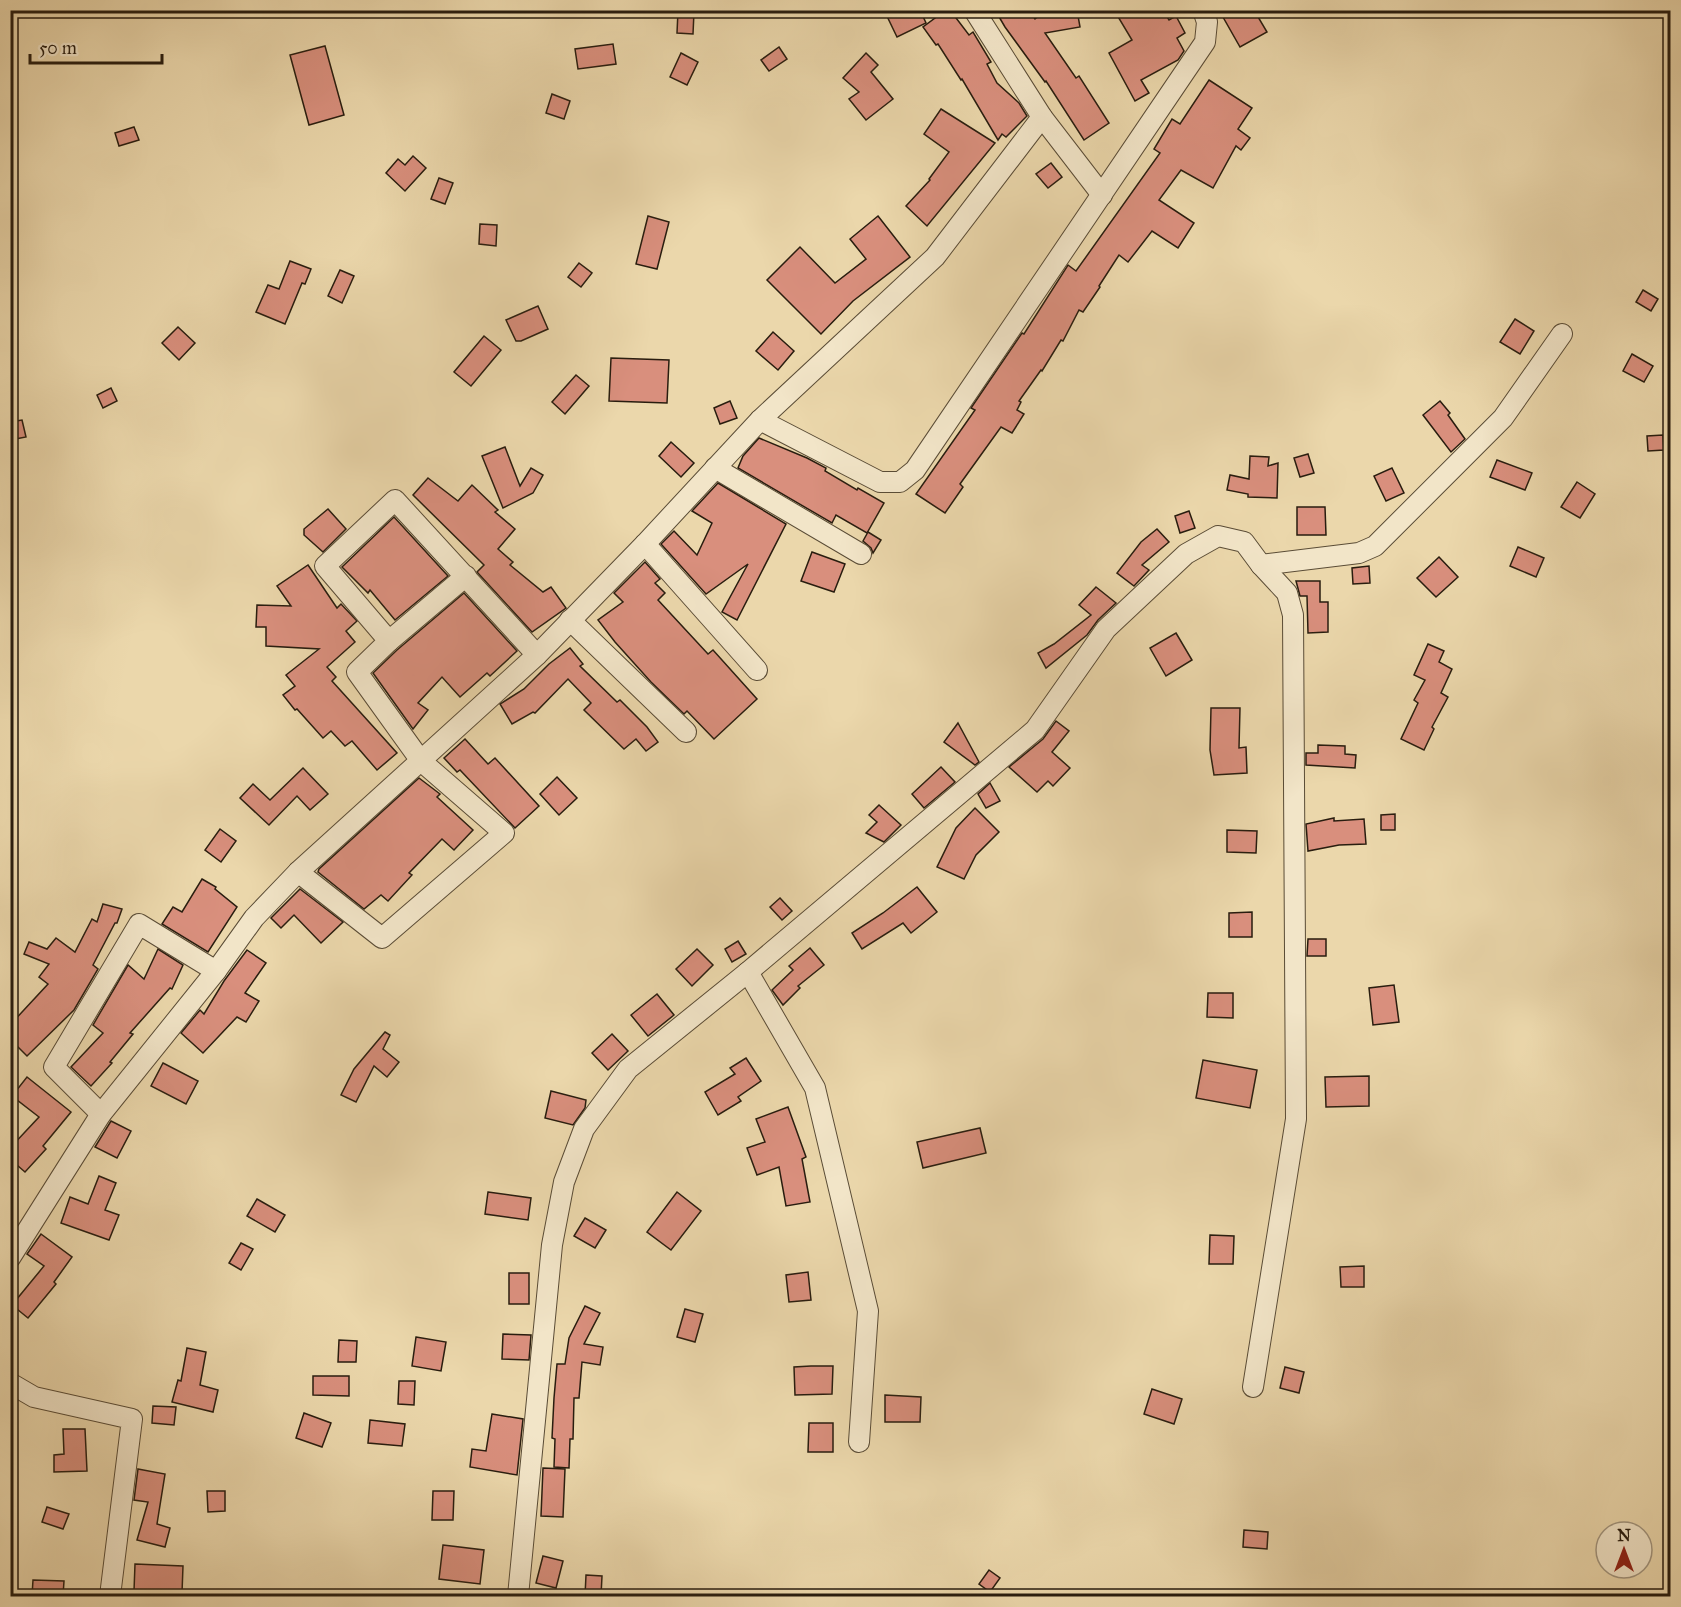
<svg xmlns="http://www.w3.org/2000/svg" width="1681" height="1607" viewBox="0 0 1681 1607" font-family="'IM FELL Great Primer',serif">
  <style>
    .building { fill: #d98f7d; stroke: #291d0f; stroke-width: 1.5 }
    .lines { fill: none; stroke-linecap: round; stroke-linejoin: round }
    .street-casing { stroke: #5a4c36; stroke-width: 22 }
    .street { stroke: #f2e5c8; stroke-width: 20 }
  </style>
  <rect width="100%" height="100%" fill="#ebd7ab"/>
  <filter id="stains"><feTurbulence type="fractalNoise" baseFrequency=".00333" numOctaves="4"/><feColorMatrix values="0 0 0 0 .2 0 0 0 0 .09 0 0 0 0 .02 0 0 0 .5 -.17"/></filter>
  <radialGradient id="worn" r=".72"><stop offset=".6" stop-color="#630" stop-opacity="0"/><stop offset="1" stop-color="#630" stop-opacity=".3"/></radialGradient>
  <g class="building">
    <path d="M884 10H920L926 23 897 37Z"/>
    <path d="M946 10H950L969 35 973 32 991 62 987 64 997 83 1019 103 1027 116 1006 137 1002 134 998 140 962 79 961 80 938 44 936 45 923 27Z"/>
    <path d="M995 10H1029L1035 19 1046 10H1077L1080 27 1045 33 1076 78 1079 76 1109 123 1084 140 1046 81 1045 82 1005 27Z"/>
    <path d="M1114 10H1163L1169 20 1176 16 1185 33 1177 38 1184 51 1178 60 1141 80 1149 93 1135 101 1109 53 1132 40Z"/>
    <path d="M1219 10H1254L1267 32 1240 47Z"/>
    <path d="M678 11 694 12 693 34 677 33Z"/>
    <path d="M613 44 616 64 578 69 575 49Z"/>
    <path d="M325 46 344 115 309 125 290 55Z"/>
    <path d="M779 47 787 59 769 71 761 60Z"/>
    <path d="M681 53 698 62 687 85 670 77Z"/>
    <path d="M866 53 878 65 871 72 893 99 866 120 849 99 859 92 843 78Z"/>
    <path d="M1209 80 1252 108 1238 129 1250 138 1241 150 1236 146 1213 188 1181 170 1159 200 1194 223 1178 248 1152 231 1128 262 1119 255 1099 286 1100 287 1083 312 1079 310 1063 341 1061 340 1042 371 1041 370 1019 401 1021 402 1017 410 1024 414 1012 433 1001 427 960 484 963 487 945 513 916 494 975 410 971 408 1022 333 1024 334 1068 265 1076 271 1160 153 1154 149 1172 119 1180 124Z"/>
    <path d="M552 94 570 101 564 119 546 113Z"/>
    <path d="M941 109 995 143 927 226 906 206 930 180 929 179 949 152 924 134Z"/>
    <path d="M134 127 139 140 119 146 115 133Z"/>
    <path d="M413 156 426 168 405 191 386 173 398 159 405 165Z"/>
    <path d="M1051 163 1062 177 1048 188 1036 174Z"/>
    <path d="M439 178 453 183 445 204 431 199Z"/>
    <path d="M648 216 669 222 657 269 636 264Z"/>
    <path d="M878 216 910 257 853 301 821 334 767 280 800 247 835 283 866 259 850 239Z"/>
    <path d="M480 224 497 225 496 246 479 244Z"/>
    <path d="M290 261 311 269 305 284 302 283 285 324 256 312 268 285 279 289Z"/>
    <path d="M579 263 592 273 581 287 568 277Z"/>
    <path d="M340 270 354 276 342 303 328 296Z"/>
    <path d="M1643 290 1658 299 1651 311 1636 302Z"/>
    <path d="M538 306 548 329 521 341H516L506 320Z"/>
    <path d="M1515 319 1534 331 1520 354 1500 342Z"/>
    <path d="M178 327 195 343 179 360 162 343Z"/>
    <path d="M773 332 794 351 778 370 756 351Z"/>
    <path d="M484 336 501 350 471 386 454 372Z"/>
    <path d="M1632 354 1653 366 1644 382 1623 371Z"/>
    <path d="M611 358 669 360 667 403 609 401Z"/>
    <path d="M576 375 589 386 565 414 552 402Z"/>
    <path d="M111 388 117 401 103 408 97 395Z"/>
    <path d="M730 401 737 418 720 424 714 408Z"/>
    <path d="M1440 401 1450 413 1448 415 1465 439 1451 452 1423 415Z"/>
    <path d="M22 420 26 437 10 440V422Z"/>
    <path d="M1663 435 1664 450 1648 451 1647 436Z"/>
    <path d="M759 438 807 458 826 468 825 471 857 490 858 488 884 503 867 533 836 515 832 523 738 468 743 456Z"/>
    <path d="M671 442 694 463 681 477 659 456Z"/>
    <path d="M505 447 520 486 531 468 543 475 533 493 503 508 482 456Z"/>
    <path d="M1308 454 1314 473 1300 477 1294 458Z"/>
    <path d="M1250 456 1269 457 1268 466 1278 463 1277 498 1248 497V494L1227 490 1230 475 1249 479Z"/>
    <path d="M1497 460 1532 473 1525 490 1490 477Z"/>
    <path d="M1392 468 1404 493 1386 501 1374 476Z"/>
    <path d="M428 478 458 501 472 485 498 510 495 512 515 529 498 549 513 562 510 565 543 592 551 587 566 608 532 632 477 572 484 565 413 495Z"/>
    <path d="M1577 482 1595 494 1580 518 1561 507Z"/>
    <path d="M718 483 786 524 737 620 722 612 748 564 706 594 661 544 674 531 697 555 712 523 692 511Z"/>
    <path d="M1297 507H1325L1326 535H1297Z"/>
    <path d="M328 509 346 529 323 552 304 535V529Z"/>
    <path d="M1189 511 1195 528 1180 533 1175 516Z"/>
    <path d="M394 517 448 576 395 620 370 590 368 593 342 567Z"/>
    <path d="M1157 529 1169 542 1142 565 1149 570 1134 586 1117 573 1141 542Z"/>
    <path d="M868 532 881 540 873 553 871 548 863 541Z"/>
    <path d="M1518 547 1544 558 1536 577 1510 566Z"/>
    <path d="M812 552 845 564 834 592 801 581Z"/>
    <path d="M1439 557 1458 577 1436 597 1417 578Z"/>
    <path d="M645 562 660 579 655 583 665 593 658 600 708 654 713 650 757 699 714 739 687 711 684 714 651 682 615 642 598 620 623 602 614 593Z"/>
    <path d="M308 565 337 608 341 604 357 621 346 631 355 642 327 667 336 677 332 681 397 753 377 770 352 741 345 746 331 731 323 738 297 709 295 710 283 695 295 686 286 675 319 649 266 646V627H256L257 605 291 606 277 586Z"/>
    <path d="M1369 566 1370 583 1353 584 1352 568Z"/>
    <path d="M1296 581H1320V602H1328V632L1308 633 1307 596H1300Z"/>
    <path d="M1096 587 1116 603 1098 620 1087 635 1046 668 1038 653 1054 644 1091 615 1079 605Z"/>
    <path d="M464 593 517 651 490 676 487 673 460 697 442 677 418 703 428 710 413 729 373 673 397 650Z"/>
    <path d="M1176 633 1192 660 1166 676 1150 648Z"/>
    <path d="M1428 644 1444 651 1439 662 1452 669 1441 693 1448 697 1432 727 1434 729 1424 750 1401 739 1418 703 1414 700 1425 680 1414 675Z"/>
    <path d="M570 648 583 664 580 666 617 702 620 700 647 727 658 742 646 751 636 739 624 749 584 710 591 703 568 679 535 713 533 712 512 724 500 704 524 689 549 664Z"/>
    <path d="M1211 708H1240L1239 748 1246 747 1247 773 1214 775 1210 750Z"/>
    <path d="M1056 721 1069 731 1052 752 1070 768 1053 786 1048 781 1037 792 1009 767 1043 739Z"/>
    <path d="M958 723 979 762 975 765 944 742Z"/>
    <path d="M465 739 488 764 495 758 539 806 515 828 460 770 457 772 444 758Z"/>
    <path d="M1318 745 1345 746V754L1356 755 1355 768 1306 765V753H1318Z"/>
    <path d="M941 767 955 782 924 808 912 794Z"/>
    <path d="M303 768 328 794 310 810 297 796 269 825 240 798 253 784 270 800Z"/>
    <path d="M557 777 577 798 559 815 540 794Z"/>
    <path d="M419 778 440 794 437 797 473 830 454 850 442 839 409 873 412 875 388 901 381 895 364 909 318 872 319 869Z"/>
    <path d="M990 783 1000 801 986 808 978 794Z"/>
    <path d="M879 805 901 825 884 842 866 833 877 822 869 815Z"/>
    <path d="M975 808 999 832 976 855 964 879 937 867 956 828Z"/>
    <path d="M1395 814V830H1381V815Z"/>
    <path d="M1334 818V821L1364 819 1366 844 1339 845 1308 851 1306 824Z"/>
    <path d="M220 829 236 841 221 862 205 850Z"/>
    <path d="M1227 830 1257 831 1256 853 1227 852Z"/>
    <path d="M202 879 216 887 215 889 237 907 208 952 162 924 173 907 182 912Z"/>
    <path d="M917 887 937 912 911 933 903 923 862 949 852 933 883 913Z"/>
    <path d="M300 889 343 922 321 943 294 915 281 928 271 918Z"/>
    <path d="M780 898 792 911 782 920 770 907Z"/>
    <path d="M103 904 122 909 117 923H115L93 965 98 969 74 1010 27 1056 10 1039V1025L48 984 39 977 49 964 24 954 29 942 47 949 56 938 75 952 92 919 97 922Z"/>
    <path d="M1252 912V937H1229V913Z"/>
    <path d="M1308 939H1326V956H1307Z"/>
    <path d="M738 941 746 954 732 962 725 949Z"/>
    <path d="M810 948 824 965 798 986 800 988 783 1005 772 990 793 970 789 966Z"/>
    <path d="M158 949 183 965 172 989 170 988 130 1033 133 1034 110 1062 112 1063 91 1086 71 1067 103 1033 93 1025 128 965 144 979Z"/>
    <path d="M697 949 713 965 692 986 676 969Z"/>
    <path d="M247 950 266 963 245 993 259 1001 246 1022 237 1017 203 1053 181 1033 200 1010 204 1014 224 981Z"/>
    <path d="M1394 985 1399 1022 1373 1025 1369 988Z"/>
    <path d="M1208 993H1233V1018L1207 1017Z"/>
    <path d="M657 994 674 1015 648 1036 631 1015Z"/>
    <path d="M385 1032 390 1035 383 1049 399 1062 387 1077 374 1066 356 1102 341 1095 354 1069Z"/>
    <path d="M612 1034 628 1051 608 1070 592 1053Z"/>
    <path d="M746 1058 761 1081 738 1097 741 1101 718 1115 705 1092 735 1074 730 1068Z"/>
    <path d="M1203 1060 1257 1070 1250 1108 1196 1098Z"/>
    <path d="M163 1063 198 1081 186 1104 151 1086Z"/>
    <path d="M1369 1076V1106L1326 1107 1325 1077Z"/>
    <path d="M27 1077 71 1112 43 1146 46 1149 25 1172 10 1159V1148L39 1117 12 1096Z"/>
    <path d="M551 1091 586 1100 585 1108 573 1125 545 1118Z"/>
    <path d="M788 1107 806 1157 802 1159 810 1202 786 1206 779 1167 757 1175 747 1148 765 1142 756 1119Z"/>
    <path d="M111 1121 131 1131 117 1158 95 1147Z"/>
    <path d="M980 1128 986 1153 923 1168 917 1142Z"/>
    <path d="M99 1176 116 1183 105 1210 119 1215 109 1240 61 1223 70 1197 88 1204Z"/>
    <path d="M488 1192 531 1198 528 1220 485 1214Z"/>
    <path d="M677 1192 701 1211 671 1250 647 1232Z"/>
    <path d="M257 1199 285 1215 275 1232 247 1216Z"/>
    <path d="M585 1218 606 1230 595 1248 574 1236Z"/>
    <path d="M41 1234 72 1257 54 1282 56 1284 28 1318 12 1305 44 1266 27 1254Z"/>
    <path d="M1210 1235 1234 1236 1233 1264H1209Z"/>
    <path d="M241 1243 253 1249 241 1270 229 1263Z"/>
    <path d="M1364 1266V1287H1341L1340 1267Z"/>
    <path d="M808 1272 811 1300 789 1302 786 1275Z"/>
    <rect x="509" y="1273" width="20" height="31"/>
    <path d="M585 1306 600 1313 584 1344 603 1347 600 1365 582 1362 579 1398H574L573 1439H570L569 1468 554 1467 555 1439 552 1438 554 1398 557 1364H565L569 1338Z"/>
    <path d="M685 1309 703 1314 695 1342 677 1337Z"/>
    <path d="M503 1334 531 1335 529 1360 502 1359Z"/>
    <path d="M416 1337 446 1342 441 1371 412 1366Z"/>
    <path d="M339 1340 357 1341 356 1362H338Z"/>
    <path d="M187 1348 206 1352 200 1385 218 1390 213 1412 172 1402 178 1380 181 1381Z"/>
    <path d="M811 1366H833L832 1394 795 1395 794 1367Z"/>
    <path d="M1285 1367 1304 1372 1299 1393 1280 1388Z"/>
    <path d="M313 1376H349V1396L313 1395Z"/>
    <path d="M399 1381H415L414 1405 398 1404Z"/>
    <path d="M1152 1389 1182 1399 1174 1424 1144 1414Z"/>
    <path d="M885 1395 921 1397 920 1422H885Z"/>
    <path d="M153 1406 176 1407 174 1425 152 1423Z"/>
    <path d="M304 1413 331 1423 322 1447 296 1438Z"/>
    <path d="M492 1414 523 1419 517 1475 470 1467 472 1449 486 1451Z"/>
    <path d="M370 1420 405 1424 402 1446 368 1443Z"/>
    <path d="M809 1423H833V1452H808Z"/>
    <path d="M63 1429H85L87 1471 54 1472V1455L64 1454Z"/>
    <path d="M543 1468 565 1469 563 1517 541 1516Z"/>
    <path d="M138 1469 165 1474 157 1524 170 1528 165 1547 137 1540 148 1502 134 1500Z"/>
    <path d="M207 1491H225V1511L208 1512Z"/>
    <path d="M433 1491H454L453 1520H432Z"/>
    <path d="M47 1507 69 1514 63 1529 42 1522Z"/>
    <path d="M1244 1530 1268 1532 1267 1549 1243 1547Z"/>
    <path d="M443 1545 484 1550 480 1584 439 1579Z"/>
    <path d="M543 1556 563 1561 556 1588 536 1583Z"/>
    <path d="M135 1564 183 1566 182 1593 134 1591Z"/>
    <path d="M989 1570 1000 1578 990 1592 979 1584Z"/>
    <path d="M586 1575 602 1576 601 1596H585Z"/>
    <path d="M33 1580 64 1581 63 1596H32Z"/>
  </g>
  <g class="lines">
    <g class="street-casing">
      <g id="street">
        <path d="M974 10 1042 117 1102 195"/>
        <path d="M760 420 880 482H900L915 470 1205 42 1207 22 1203 10"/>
        <path d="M715 468 861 554"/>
        <path d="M645 544 757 670"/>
        <path d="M1261 565 1359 553 1375 546 1503 418 1562 334"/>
        <path d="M570 620 686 732"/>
        <path d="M389 641 466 576"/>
        <path d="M298 872 382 938 504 833 421 761 357 672 389 641 325 566 395 500 537 655"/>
        <path d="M748 972 815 1088 868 1311 859 1442"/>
        <path d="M101 1114 54 1067 139 924 216 971"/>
        <path d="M10 1258 101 1114 216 971 254 918 298 872 537 655 645 544 760 420 935 257 1042 117"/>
        <path d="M10 1383 34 1397 132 1419 110 1596"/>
        <path d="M518 1596 552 1245 564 1182 584 1129 628 1069 748 972 1035 730 1106 629 1186 554 1218 536 1244 542 1261 565 1287 593 1293 615 1296 1119 1253 1387"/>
      </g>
    </g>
    <use href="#street" class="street"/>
  </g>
  <rect width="1681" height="1607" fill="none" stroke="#ebd7ab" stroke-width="36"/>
  <rect x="12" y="12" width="1657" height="1583" fill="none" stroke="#291d0f" stroke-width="3"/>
  <rect x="18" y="18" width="1645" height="1571" fill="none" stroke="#291d0f" stroke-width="1.5"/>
  <g transform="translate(1624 1550)"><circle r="28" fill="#f2e5c8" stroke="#a2957e" stroke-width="1.5"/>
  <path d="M0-4.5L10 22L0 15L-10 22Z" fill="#8f2418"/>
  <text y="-9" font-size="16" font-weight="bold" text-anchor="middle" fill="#291d0f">N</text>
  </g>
  <path d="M30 54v9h132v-9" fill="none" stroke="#291d0f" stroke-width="3"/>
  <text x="39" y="54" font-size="18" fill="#291d0f" stroke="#f2e5c8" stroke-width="4.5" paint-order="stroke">50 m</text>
  <rect width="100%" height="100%" filter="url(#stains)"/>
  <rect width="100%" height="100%" fill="url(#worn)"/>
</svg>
